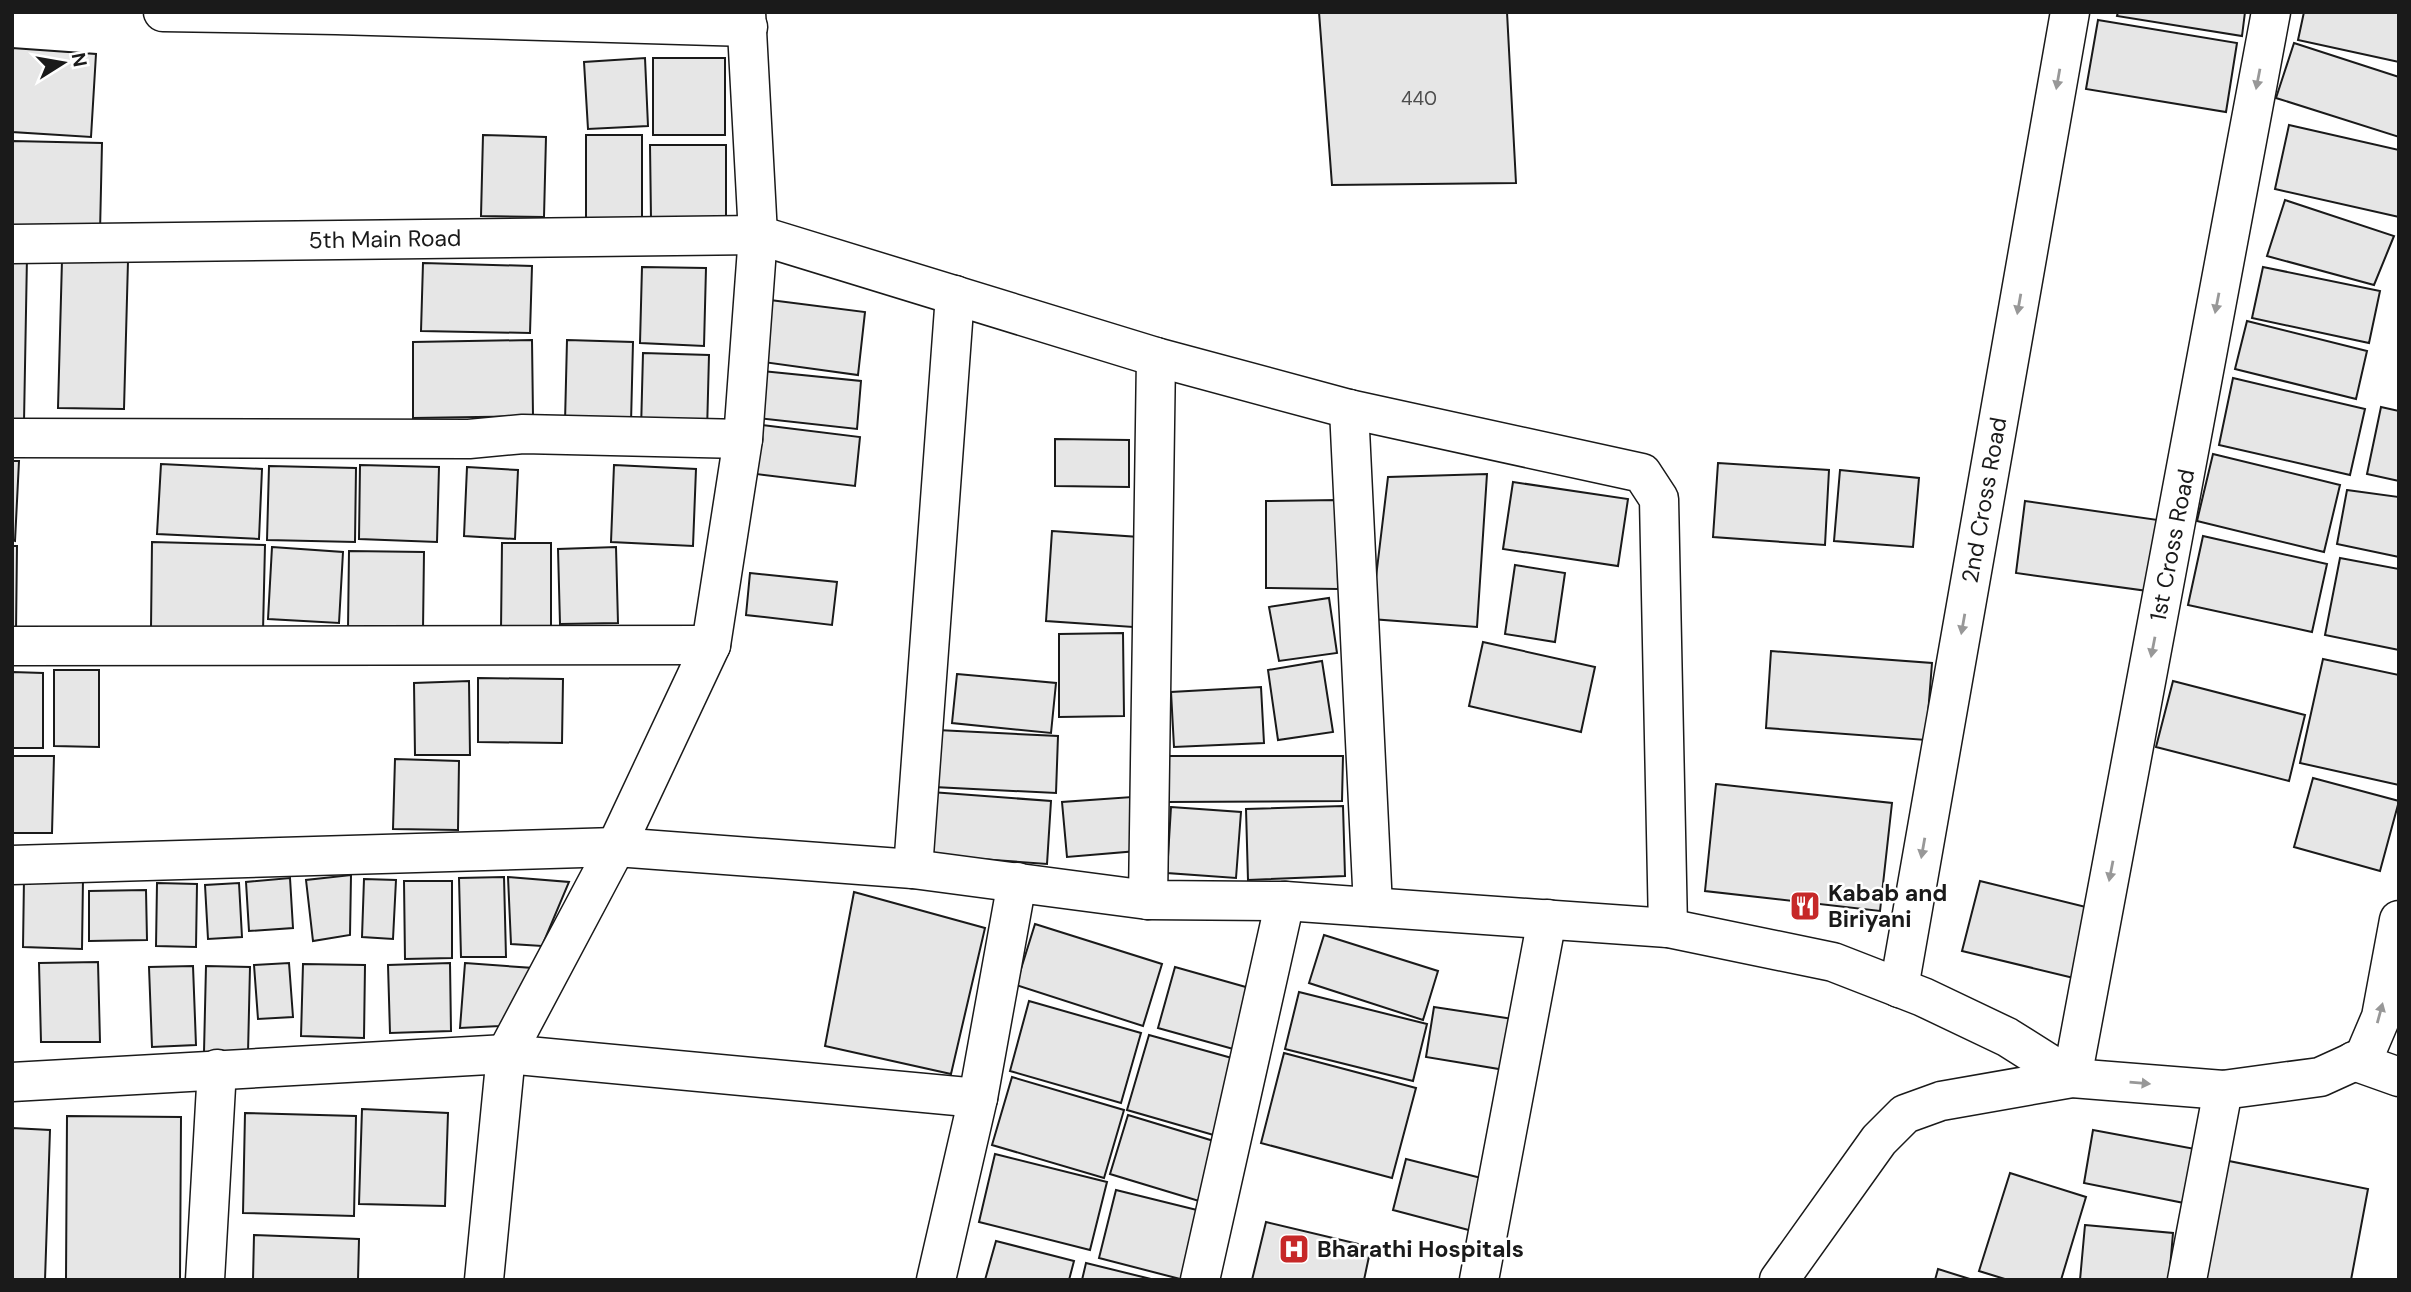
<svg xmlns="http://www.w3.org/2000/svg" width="2411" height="1292" viewBox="0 0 2411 1292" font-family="'DM Sans',sans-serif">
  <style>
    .building { fill: #e6e6e6; stroke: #1a1a1a; stroke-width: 2 }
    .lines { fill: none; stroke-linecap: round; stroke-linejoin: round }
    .street-casing { stroke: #1a1a1a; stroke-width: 41 }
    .secondary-casing { stroke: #1a1a1a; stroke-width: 41 }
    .street { stroke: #fff; stroke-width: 38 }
    .secondary { stroke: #fff; stroke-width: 38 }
    .oneway { fill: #989898 }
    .labels { text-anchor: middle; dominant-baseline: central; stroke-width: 5; stroke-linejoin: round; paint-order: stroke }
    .number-label { font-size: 19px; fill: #4d4d4d }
    .street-label { font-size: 23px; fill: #1a1a1a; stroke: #fff }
    .poi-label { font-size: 23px; font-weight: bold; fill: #1a1a1a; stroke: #fff; text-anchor: start }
  </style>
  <rect width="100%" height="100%" fill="#fff"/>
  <g class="building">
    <path d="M1319 12H1507L1516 183 1332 185Z"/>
    <path d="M2118 12H2245L2242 36 2117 16Z"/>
    <path d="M2304 12H2399V62L2298 40Z"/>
    <path d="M2098 20 2237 43 2226 112 2086 89Z"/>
    <path d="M2294 43 2399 77V137L2276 98Z"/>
    <path d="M12 48 96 54 91 137 12 132Z"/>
    <path d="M645 58 648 126 588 129 584 62Z"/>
    <rect x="653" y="58" width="72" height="77"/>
    <path d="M2289 125 2399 150V217L2275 189Z"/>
    <path d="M483 135 546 137 544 217 481 216Z"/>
    <rect x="586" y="135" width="56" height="86"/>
    <path d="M12 141 102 143 100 232 12 230Z"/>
    <path d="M650 145H726V219H651Z"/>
    <path d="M2285 200 2394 236 2374 285 2267 256Z"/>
    <path d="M12 256H27L24 422 12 421Z"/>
    <path d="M62 260 128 261 124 409 58 408Z"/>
    <path d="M423 263 532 266 530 333 421 331Z"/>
    <path d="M642 267 706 268 704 346 640 343Z"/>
    <path d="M2263 267 2380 291 2369 343 2252 318Z"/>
    <path d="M770 300 865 312 858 375 763 362Z"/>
    <path d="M2247 321 2367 351 2356 399 2235 369Z"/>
    <path d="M532 340 533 416 413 418V342Z"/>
    <path d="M567 340 633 342 631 423 565 422Z"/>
    <path d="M643 353 709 355 707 432 641 430Z"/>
    <path d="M762 371 861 381 857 429 757 418Z"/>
    <path d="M2233 378 2365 409 2350 475 2219 445Z"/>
    <path d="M2381 407 2399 411V481L2367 474Z"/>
    <path d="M762 425 860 437 855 486 756 474Z"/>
    <path d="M1055 439 1129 440V487L1055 486Z"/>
    <path d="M2213 454 2340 485 2324 552 2197 521Z"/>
    <path d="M12 461H19L15 541 12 540Z"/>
    <path d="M1718 463 1829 470 1825 545 1713 537Z"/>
    <path d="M161 464 262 469 259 539 157 534Z"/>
    <path d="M360 465 439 467 437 542 359 539Z"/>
    <path d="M614 465 696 469 693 546 611 542Z"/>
    <path d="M269 466 356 468 355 542 267 540Z"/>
    <path d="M467 467 518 470 515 539 464 536Z"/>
    <path d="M1840 470 1919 478 1913 547 1834 541Z"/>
    <path d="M1487 474 1477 627 1371 619 1388 477Z"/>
    <path d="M1513 482 1628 499 1618 566 1503 549Z"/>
    <path d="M2347 490 2399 497V557L2337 544Z"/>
    <path d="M1337 500 1338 589 1266 588V501Z"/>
    <path d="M2025 501 2158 520 2148 591 2016 573Z"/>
    <path d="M1052 531 1139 537 1133 627 1046 621Z"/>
    <path d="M2203 536 2327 564 2312 632 2188 605Z"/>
    <path d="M152 542 265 545 263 631 151 628Z"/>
    <path d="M502 543H551V630H501Z"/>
    <path d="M12 546H17L16 632H12Z"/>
    <path d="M272 547 343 552 339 623 268 619Z"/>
    <path d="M616 547 618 623 560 624 558 549Z"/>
    <path d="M349 551 424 552 423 630 348 629Z"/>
    <path d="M2340 558 2399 569V650L2325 635Z"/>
    <path d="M1515 565 1565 573 1555 642 1505 634Z"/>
    <path d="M750 573 837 582 832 625 746 615Z"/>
    <path d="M1329 598 1337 653 1279 661 1269 607Z"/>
    <path d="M1123 633 1124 716 1059 717V634Z"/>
    <path d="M1483 642 1595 667 1581 732 1469 706Z"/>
    <path d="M1771 651 1932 663 1926 740 1766 728Z"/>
    <path d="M2323 659 2399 675V785L2300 763Z"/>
    <path d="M1322 661 1333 732 1278 740 1268 670Z"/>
    <path d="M54 670H99V747L54 746Z"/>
    <path d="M12 672 43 673V748H12Z"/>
    <path d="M957 674 1056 683 1051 733 952 723Z"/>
    <path d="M478 678 563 679 562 743 478 742Z"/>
    <path d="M469 681 470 755H415L414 683Z"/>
    <path d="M2173 681 2305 715 2289 781 2156 747Z"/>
    <path d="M1261 687 1264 743 1174 747 1171 692Z"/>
    <path d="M937 730 1058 736 1056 793 934 787Z"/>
    <path d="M12 756H54L52 833H12Z"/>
    <path d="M1165 756H1343L1342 801 1165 802Z"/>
    <path d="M395 759 459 761 458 830 393 829Z"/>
    <path d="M2313 778 2399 801 2380 871 2294 847Z"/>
    <path d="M1716 784 1892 803 1880 911 1705 891Z"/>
    <path d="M931 792 1051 801 1047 864 926 855Z"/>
    <path d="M1132 797 1137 851 1067 857 1062 802Z"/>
    <path d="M1343 806 1345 876 1248 880 1246 809Z"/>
    <path d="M1171 807 1241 812 1236 878 1167 873Z"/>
    <path d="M351 875 350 935 313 941 306 880Z"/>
    <path d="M504 877 506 957H461L459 878Z"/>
    <path d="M508 877 569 882 542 946 511 944Z"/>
    <path d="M24 878H83L82 949 23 947Z"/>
    <path d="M290 878 293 928 249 931 246 882Z"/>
    <path d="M364 879 396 880 393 939 362 937Z"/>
    <path d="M404 881H452V958L405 959Z"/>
    <path d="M1980 881 2098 910 2082 980 1962 951Z"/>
    <path d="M157 883 197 884 196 947 156 946Z"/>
    <path d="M239 883 242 937 208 939 205 885Z"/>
    <path d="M146 890 147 940 89 941V891Z"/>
    <path d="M854 892 985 928 951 1074 825 1046Z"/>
    <path d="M1035 924 1162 964 1143 1026 1016 985Z"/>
    <path d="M1324 935 1438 971 1423 1020 1309 983Z"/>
    <path d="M98 962 100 1042H41L39 963Z"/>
    <path d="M289 963 293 1017 258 1019 254 965Z"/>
    <path d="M450 963 451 1031 390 1033 388 965Z"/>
    <path d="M465 963 533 968 500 1026 460 1028Z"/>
    <path d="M303 964 365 965 364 1038 301 1036Z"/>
    <path d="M193 966 196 1045 152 1047 149 967Z"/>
    <path d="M206 966 250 967 248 1053 204 1052Z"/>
    <path d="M1175 967 1260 991 1244 1052 1158 1028Z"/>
    <path d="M1299 992 1427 1024 1413 1081 1285 1049Z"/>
    <path d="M1029 1001 1141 1033 1121 1103 1010 1071Z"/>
    <path d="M1434 1007 1513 1019 1505 1070 1426 1057Z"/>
    <path d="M1149 1035 1239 1060 1217 1136 1127 1110Z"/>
    <path d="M1284 1053 1416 1088 1392 1178 1261 1143Z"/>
    <path d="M1012 1077 1124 1110 1104 1178 992 1145Z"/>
    <path d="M362 1109 448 1113 445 1206 359 1204Z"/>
    <path d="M245 1113 356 1116 354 1216 243 1213Z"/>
    <path d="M1128 1115 1217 1142 1199 1201 1110 1174Z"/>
    <path d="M67 1116 181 1117 180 1280H66Z"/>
    <path d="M12 1128 50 1130 45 1280H12Z"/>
    <path d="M2093 1130 2195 1149 2184 1203 2084 1183Z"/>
    <path d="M995 1154 1107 1182 1090 1250 979 1222Z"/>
    <path d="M1406 1159 1493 1181 1480 1233 1393 1210Z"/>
    <path d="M2224 1160 2368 1189 2351 1280H2201Z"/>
    <path d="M2010 1173 2086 1197 2061 1280H2008L1979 1271Z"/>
    <path d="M1116 1190 1201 1211 1184 1280 1099 1258Z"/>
    <path d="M1266 1222 1371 1247 1364 1280H1252Z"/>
    <path d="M2085 1225 2173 1233 2169 1280H2080Z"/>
    <path d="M254 1235 359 1239 358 1280H253Z"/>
    <path d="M996 1241 1074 1261 1069 1280H985Z"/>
    <path d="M1086 1263 1155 1280H1082Z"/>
    <path d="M1938 1269 1973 1280H1935Z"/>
  </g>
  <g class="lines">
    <g class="street-casing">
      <g id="street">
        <path d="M163 12 336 15 748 27"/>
        <path d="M12 244 758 235 1156 357 1349 409 1642 473 1659 499 1668 928"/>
        <path d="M1349 409 1373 907"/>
        <path d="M12 438 469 439 523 434 743 439"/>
        <path d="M12 646 711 645"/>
        <path d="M12 865 616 847 913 869 1148 900 1285 901 1668 928 1833 962 1923 997 2007 1037 2072 1078 2271 12"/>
        <path d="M913 869 955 295"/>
        <path d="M1148 900 1156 357"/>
        <path d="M1899 988 2070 12"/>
        <path d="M2354 1061 2399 1077"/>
        <path d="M12 1082 506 1054 978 1098"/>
        <path d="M205 1280 217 1069"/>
        <path d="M484 1280 506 1054 616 847 711 645 743 439 758 235 746 12"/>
        <path d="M936 1280 978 1098 1017 882"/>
        <path d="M1200 1280 1285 901"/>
        <path d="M1479 1280 1547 919"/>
        <path d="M2187 1280 2223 1090"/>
      </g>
    </g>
    <g class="secondary-casing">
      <path id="secondary" d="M1779 1280 1879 1140 1905 1114 1941 1101 2072 1078 2223 1090 2320 1077 2364 1057 2381 1017 2399 920"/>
    </g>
    <use href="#street" class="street"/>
    <use href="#secondary" class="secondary"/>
  </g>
  <defs><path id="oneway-solid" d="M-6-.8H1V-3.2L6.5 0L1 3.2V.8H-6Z" transform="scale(1.75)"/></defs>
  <g class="oneway">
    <use href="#oneway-solid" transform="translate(2058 79) rotate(100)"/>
    <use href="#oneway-solid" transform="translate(2258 79) rotate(101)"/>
    <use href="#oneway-solid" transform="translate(2217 303) rotate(101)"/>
    <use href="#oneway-solid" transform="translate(2019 304) rotate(100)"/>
    <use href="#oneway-solid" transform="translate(1963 624) rotate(100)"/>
    <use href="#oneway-solid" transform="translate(2153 647) rotate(101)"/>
    <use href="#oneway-solid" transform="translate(1923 848) rotate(100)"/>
    <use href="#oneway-solid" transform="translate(2111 871) rotate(101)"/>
    <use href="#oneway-solid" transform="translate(2380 1013) rotate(-75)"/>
    <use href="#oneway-solid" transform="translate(2140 1083) rotate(5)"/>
  </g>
  <defs>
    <g id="restaurant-square" transform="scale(1.575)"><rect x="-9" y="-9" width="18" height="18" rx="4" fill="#c62828" stroke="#fff"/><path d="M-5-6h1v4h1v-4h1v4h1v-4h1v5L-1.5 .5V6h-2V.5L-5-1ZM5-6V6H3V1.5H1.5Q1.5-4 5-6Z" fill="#fff"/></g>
    <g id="hospital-square" transform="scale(1.575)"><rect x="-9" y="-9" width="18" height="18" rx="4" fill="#c62828" stroke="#fff"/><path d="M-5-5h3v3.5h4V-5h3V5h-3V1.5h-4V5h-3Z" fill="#fff"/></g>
  </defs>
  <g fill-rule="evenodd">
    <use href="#restaurant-square" x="1805" y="906"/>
    <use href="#hospital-square" x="1294" y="1249"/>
  </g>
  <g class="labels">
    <g class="number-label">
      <text x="1419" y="98">440</text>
    </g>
    <g class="street-label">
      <text transform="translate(385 239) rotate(-1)">5th Main Road</text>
      <text transform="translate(1984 500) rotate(-80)">2nd Cross Road</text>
      <text transform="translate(2172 545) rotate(-79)">1st Cross Road</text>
    </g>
    <g class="poi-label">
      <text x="1828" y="893">Kabab and<tspan x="1828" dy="26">Biriyani</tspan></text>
      <text x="1317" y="1249">Bharathi Hospitals</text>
    </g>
  </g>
  <rect width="2411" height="1292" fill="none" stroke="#1a1a1a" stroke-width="28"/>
  <g transform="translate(63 63) rotate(79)" stroke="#ffffff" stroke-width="5" paint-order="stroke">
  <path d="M0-5L12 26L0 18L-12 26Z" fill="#1a1a1a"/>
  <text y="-10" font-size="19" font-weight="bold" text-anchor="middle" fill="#1a1a1a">N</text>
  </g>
</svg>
